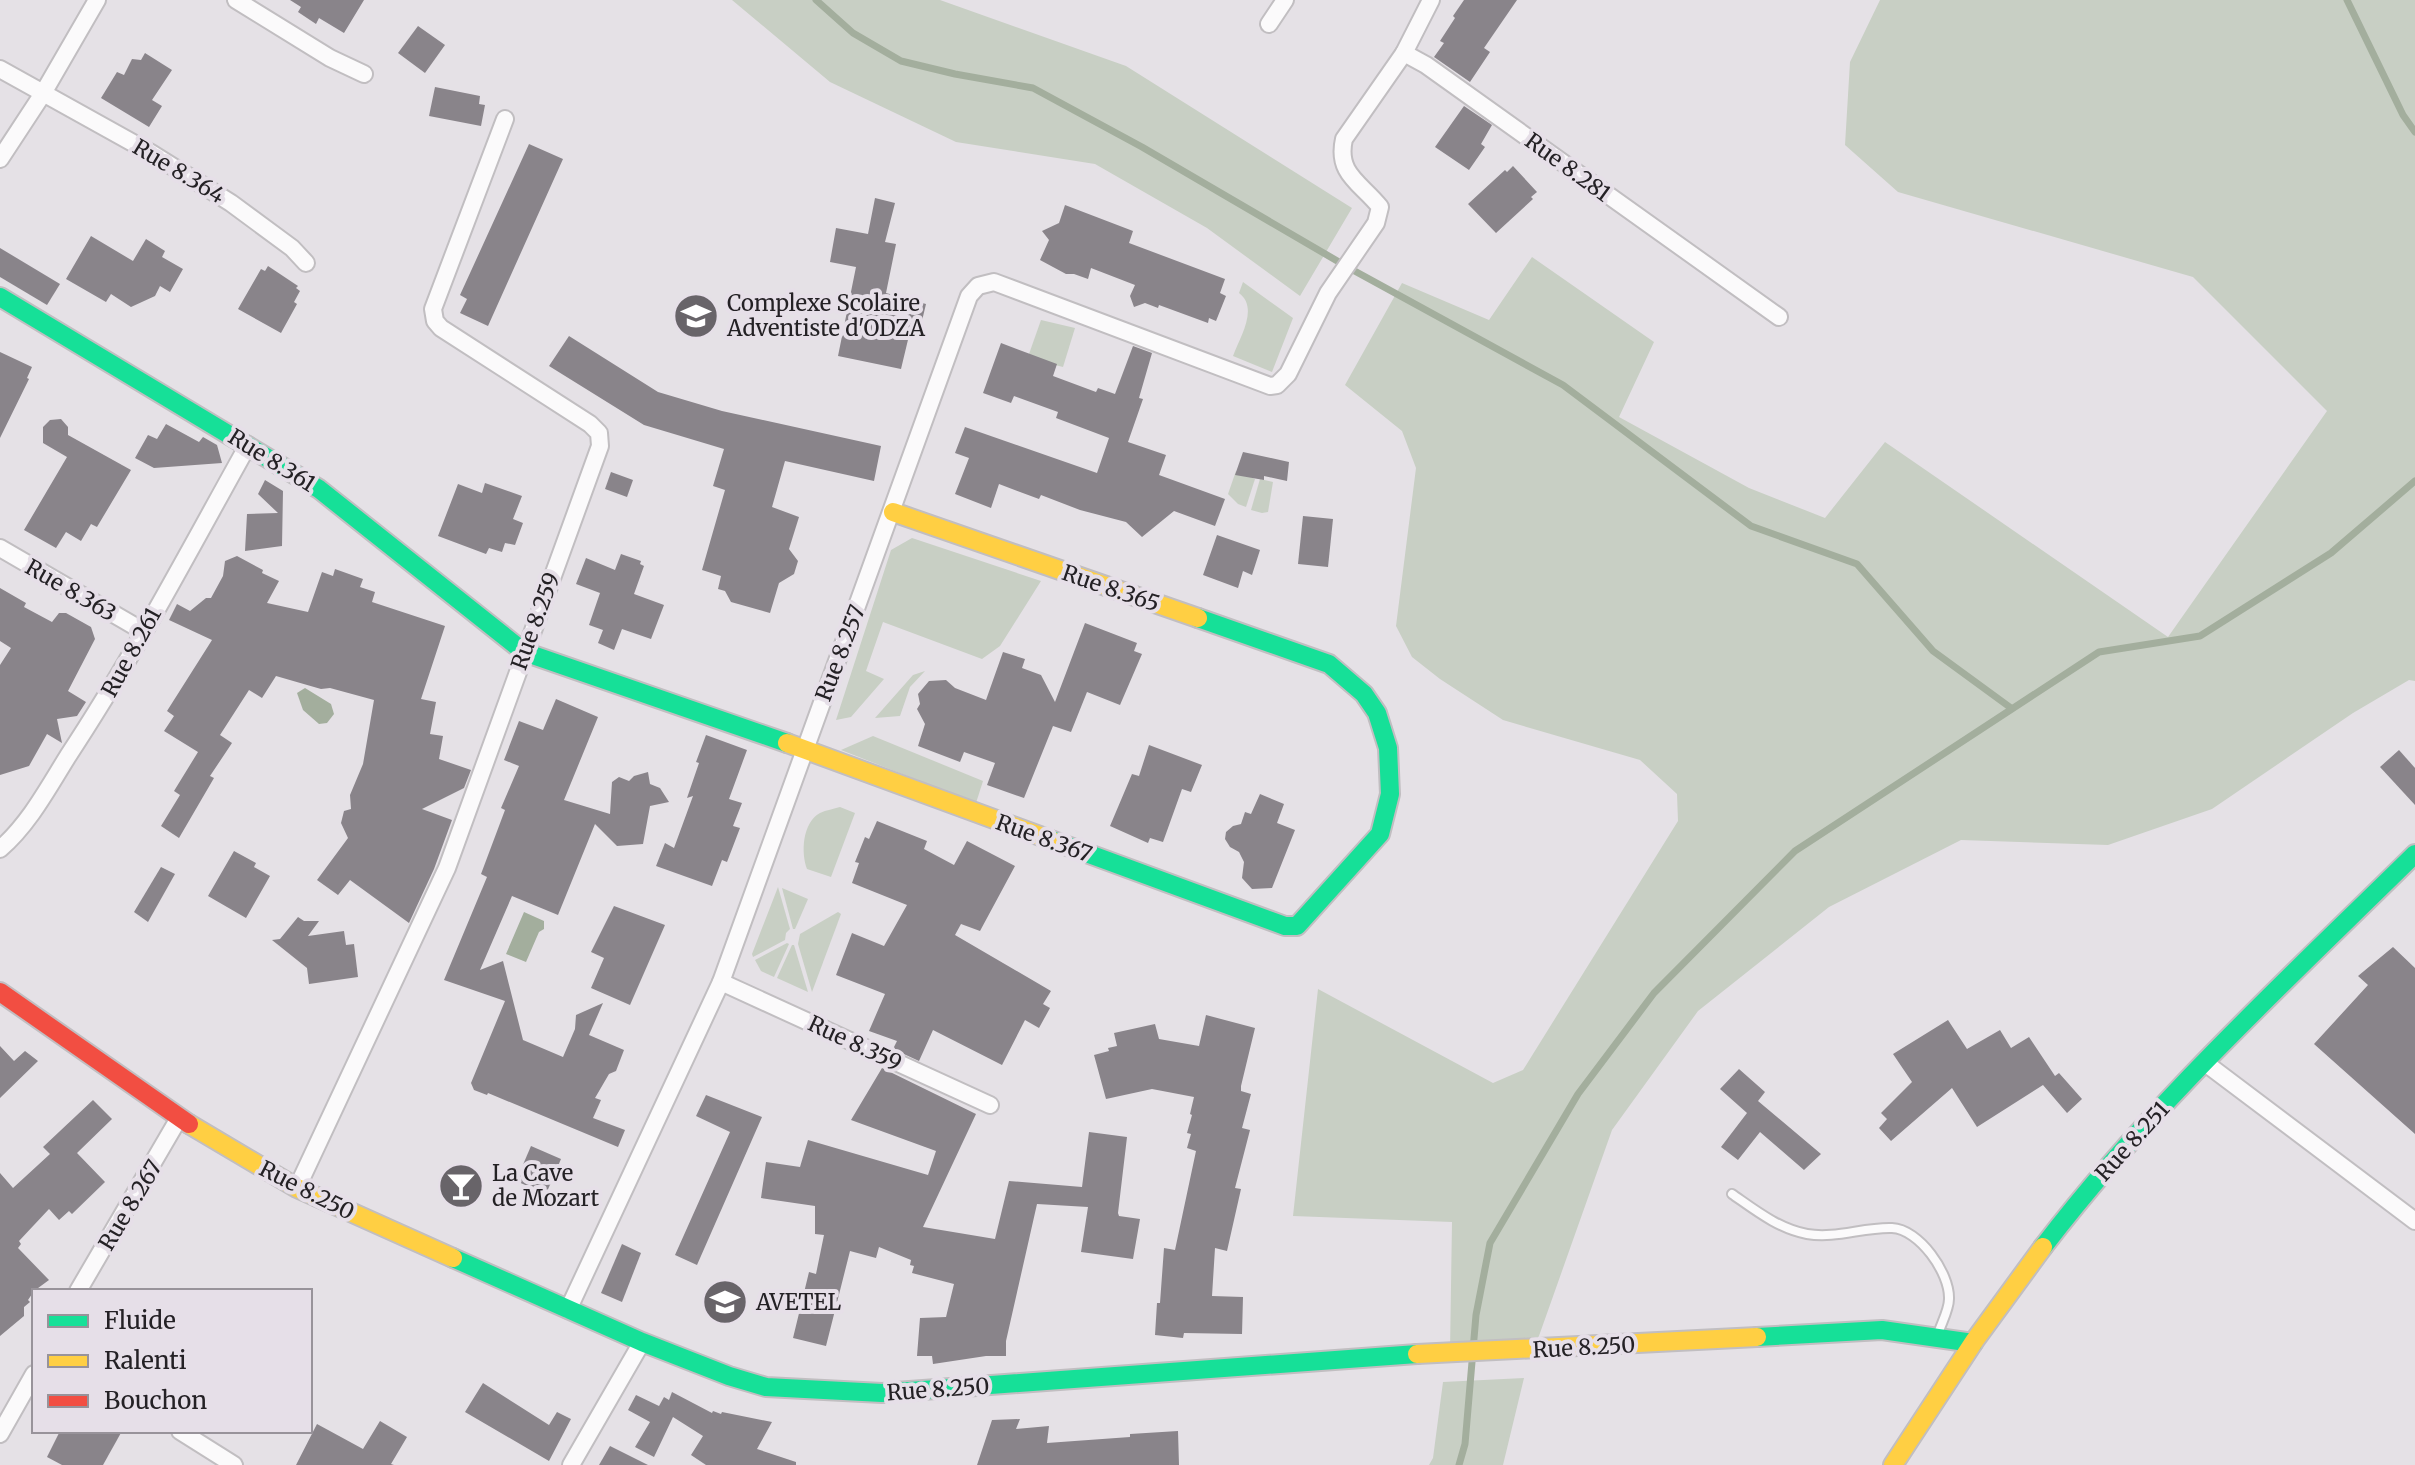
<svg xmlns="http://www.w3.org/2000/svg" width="2415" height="1465" viewBox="0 0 2415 1465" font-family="Merriweather,serif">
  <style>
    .green { fill: #c8cfc4 }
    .water { fill: #a3ae9d }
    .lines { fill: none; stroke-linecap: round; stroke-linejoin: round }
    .stream { stroke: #a3ae9d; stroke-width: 7 }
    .building { fill: #89848a }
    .lane-casing { stroke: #c1bec1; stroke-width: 12 }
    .street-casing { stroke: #c1bec1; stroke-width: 20 }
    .fast-casing { stroke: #c1bec1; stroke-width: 22 }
    .slow-casing { stroke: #c1bec1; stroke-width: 22 }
    .jam-casing { stroke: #c1bec1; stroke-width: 22 }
    .lane { stroke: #fbfafb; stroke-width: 8 }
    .street { stroke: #fbfafb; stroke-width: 16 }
    .fast { stroke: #16e098; stroke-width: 18 }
    .slow { stroke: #ffcf43; stroke-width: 18 }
    .jam { stroke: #f24e42; stroke-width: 18 }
    .labels { text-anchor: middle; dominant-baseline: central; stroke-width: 8; stroke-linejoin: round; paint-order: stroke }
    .street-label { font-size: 22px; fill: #242125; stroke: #e6dfe8 }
    .poi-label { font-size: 22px; fill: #242125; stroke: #e6dfe8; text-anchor: start }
  </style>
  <rect width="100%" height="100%" fill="#e5e1e6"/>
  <g class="green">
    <path d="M732 0H940L1126 66 1352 208 1300 296 1207 228 1095 164 956 142 830 82Z"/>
    <path d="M1880 0H2415V681L2409 680 2353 713 2212 809 2108 845 1961 840 1829 907 1698 1011 1612 1130 1534 1350 1450 1352 1452 1222 1293 1216 1318 989 1493 1083 1523 1070 1678 821 1677 794 1640 760 1503 720 1440 679 1412 657 1396 626 1416 468 1402 431 1345 385 1402 283 1489 320 1532 257 1654 342 1619 417 1749 488 1825 518 1885 442 2168 637 2327 411 2193 277 1898 192 1845 145 1850 62Z"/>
    <path d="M1243 282 1293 318 1272 372 1233 356C1240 337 1259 308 1239 293Z"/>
    <path d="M1041 320 1075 328 1063 367 1039 361 1029 354Z"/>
    <path d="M1236 471 1255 479 1246 507 1238 504 1228 494Z"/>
    <path d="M1260 479 1273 482 1268 512 1262 513 1251 510Z"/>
    <path d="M912 538 1041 581 1000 646 982 659 883 622 866 671 884 679 851 717 836 720 891 550Z"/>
    <path d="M925 671 910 687 900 716 875 718 913 675Z"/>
    <path d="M873 736 983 781 976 803 841 750Z"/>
    <path d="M840 807 855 813 831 877 807 869C801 853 802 823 820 813 826 810 834 809 840 807Z"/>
    <path d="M778 887 790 929 786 933 785 940 753 957 752 954Z"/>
    <path d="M782 888 808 899 795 929H793Z"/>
    <path d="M838 912 841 914 812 992 798 944 800 934Z"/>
    <path d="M787 943 789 944 774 977 761 971 755 960Z"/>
    <path d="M792 945H794L808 992 777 978Z"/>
    <path d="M1524 1378 1503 1465H1429L1433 1458 1443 1382Z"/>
  </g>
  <g class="water">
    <path d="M305 688 331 704 334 714 327 723 319 724 303 710 297 693Z"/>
    <path d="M524 912 544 921V929L539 932 526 962 506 954Z"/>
  </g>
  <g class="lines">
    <g class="stream">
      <path d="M816 0 853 33 901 61 955 74 1033 88 1142 147 1351 269 1563 385 1751 526 1857 564 1933 651 2011 708"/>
      <path d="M2347 0 2403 115 2415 132"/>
      <path d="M1459 1465 1465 1444 1476 1315 1490 1243 1578 1094 1654 993 1795 851 2099 652 2200 636 2331 553 2415 481"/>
    </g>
  </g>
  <g class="building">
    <path d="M290 0H364L344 33 319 18 316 24 298 12 301 7Z"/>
    <path d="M1464 0H1517L1484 48 1490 52 1470 82 1434 57 1444 43 1440 41 1455 18 1453 16Z"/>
    <path d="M418 26 445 45 425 73 398 53Z"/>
    <path d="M145 53 172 70 152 100 162 106 149 127 101 98 117 72 124 75 132 59 141 60Z"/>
    <path d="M435 87 480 96 479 104 485 105 481 126 429 116Z"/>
    <path d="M1464 106 1492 125 1481 144 1485 147 1469 170 1435 147Z"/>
    <path d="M529 144 563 159 488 326 460 313 467 299 460 295Z"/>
    <path d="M1513 166 1537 192 1531 197 1533 199 1496 233 1468 204 1505 170 1507 172Z"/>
    <path d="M875 198 895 203 885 242 896 244 886 293 926 304 921 325 912 323 901 369 838 356 856 267 830 262 836 228 868 234Z"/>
    <path d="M1065 205 1133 231 1129 243 1225 279 1220 293 1226 296 1216 321 1209 318 1208 323 1159 305 1158 308 1145 303 1134 307 1130 296 1135 285 1091 268 1088 279 1074 274H1066L1040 260 1049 240 1042 231 1059 223Z"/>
    <path d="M91 236 133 261 146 239 165 251 162 257 183 269 170 292 160 286 155 296 131 307 111 294 106 302 66 279Z"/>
    <path d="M0 248 60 284 47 305 0 277Z"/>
    <path d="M268 266 298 286 296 288 300 291 294 302 297 304 281 333 238 309 261 269 265 271Z"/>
    <path d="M569 336 658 392 722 411 881 446 874 481 785 461 772 507 799 517 789 549 798 561 794 574 779 583 770 613 731 602 725 591 718 589 721 576 702 570 725 490 713 486 724 449 644 425 549 366Z"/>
    <path d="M1001 343 1057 364 1053 376 1096 392 1098 388 1115 394 1133 346 1152 353 1139 398 1143 399 1128 442 1166 455 1159 475 1225 499 1215 526 1174 511 1142 537 1126 522 1080 510 1041 495 1039 499 999 484 991 508 955 494 969 458 955 453 965 427 1097 473 1109 438 1056 418 1058 412 1014 396 1011 403 983 393Z"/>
    <path d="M0 352 32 367 27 378 29 379 0 438Z"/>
    <path d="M61 419 68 427V435L131 470 97 527 91 524 81 541 66 532 56 548 24 530 67 457 43 443V427L50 420Z"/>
    <path d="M166 424 199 442 203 437 217 445 222 463 154 468 135 458 148 435 157 439Z"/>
    <path d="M1243 452 1289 462 1287 481 1264 476V480L1235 475Z"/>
    <path d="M611 472 633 480 627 497 605 489Z"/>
    <path d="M265 480 283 491 282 546 245 551 247 514 278 513 258 494Z"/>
    <path d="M485 483 522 496 513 519 523 523 515 545 505 543 502 552 489 548 486 554 438 536 458 484 482 493Z"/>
    <path d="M1303 516 1333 519 1328 567 1298 564Z"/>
    <path d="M1217 535 1260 550 1252 575 1243 571 1238 588 1203 575Z"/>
    <path d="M621 554 641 561 640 564 644 566 634 594 664 605 651 639 622 629 614 650 598 643 603 630 589 625 600 593 576 584 586 558 615 570Z"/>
    <path d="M237 556 263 570 262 573 279 581 267 603 308 612 322 572 333 576 335 569 363 579 360 587 375 592 372 602 445 626 421 699 436 702 430 734 443 736 439 759 471 770 464 788 422 809 452 820 434 869 409 923 350 880 338 895 317 880 348 838 341 823 344 811 351 809 350 795 363 764 374 700 330 688 321 689 276 676 262 698 249 690 220 735 232 743 210 776 214 778 179 838 161 826 180 795 174 791 198 752 164 731 174 716 167 711 212 640 169 620 177 604 190 611 206 598H211L223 576 225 561Z"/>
    <path d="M0 588 26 603 24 607 52 622 59 613H66L91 627 95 639 68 691 86 702 77 716 57 719 62 743 47 734 29 766 0 775V665L11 648 0 641Z"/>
    <path d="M1085 623 1137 643 1134 651 1142 654 1120 705 1087 692 1071 732 1053 726 1024 798 987 785 995 763 964 752 960 762 918 746 925 724 917 709 920 704 918 694 929 681 946 680 955 688 986 700 1003 652 1025 659 1022 668 1041 675 1055 702Z"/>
    <path d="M556 699 598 717 564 800 610 814 612 782 619 777 629 781 634 776 648 772 650 784 660 788 669 802 650 806 643 844 617 846 595 824 558 915 512 896 480 970 503 961 523 1040 563 1057 575 1029 576 1015 603 1003 589 1035 624 1050 616 1071 609 1074 595 1098 601 1100 593 1118 625 1130 618 1147 488 1093 487 1095 474 1090 471 1083 505 1001 444 980 487 877 481 874 505 810 501 808 519 766 504 760 519 721 543 730Z"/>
    <path d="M706 735 747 750 729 799 742 803 733 826 740 828 727 862 722 860 712 886 656 866 665 843 674 848 693 796 687 798 699 763 696 762Z"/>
    <path d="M1149 745 1202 765 1191 792 1182 789 1163 842 1150 838 1148 843 1110 826 1132 774 1139 776Z"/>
    <path d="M2399 750 2415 768V805L2380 767Z"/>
    <path d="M1260 794 1284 804 1277 823 1295 830 1272 888 1252 889 1242 878 1244 862 1239 852 1230 847 1225 839 1226 832 1233 826 1241 824 1245 812 1251 814Z"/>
    <path d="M877 821 927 841 924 849 954 865 967 841 1015 866 980 931 961 924 955 935 1051 991 1043 1004 1050 1008 1039 1028 1025 1020 1002 1065 933 1030 919 1061 893 1049 897 1041 869 1031 885 994 836 975 852 933 884 946 907 905 852 883 859 863 855 862 865 837 869 839Z"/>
    <path d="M234 851 256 863 254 867 270 876 246 918 208 896Z"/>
    <path d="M161 867 175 874 148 922 134 912Z"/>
    <path d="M614 906 665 925 630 1005 591 988 604 958 591 952Z"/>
    <path d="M298 917 304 921H319L308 936 344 931 346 945 354 944 358 977 309 984 307 968 272 940 280 939Z"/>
    <path d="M2393 947 2415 968V1134L2314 1044 2368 985 2358 976Z"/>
    <path d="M1206 1015 1255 1028 1241 1086V1091L1251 1094 1242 1128 1250 1130 1235 1188 1241 1189 1227 1251 1215 1248 1212 1296 1243 1297 1242 1334 1184 1333 1183 1338 1155 1335 1157 1303H1160L1164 1248 1175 1250 1196 1151 1187 1148 1191 1134 1187 1133 1192 1115 1190 1114 1194 1097 1152 1089 1106 1099 1094 1055 1109 1051 1108 1048 1117 1046 1114 1033 1155 1024 1159 1039 1199 1046Z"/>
    <path d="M1948 1020 1967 1049 2000 1030 2011 1048 2029 1037 2055 1076 2059 1073 2082 1099 2067 1113 2043 1085 1977 1127 1952 1088 1891 1141 1879 1128 1887 1119 1881 1113 1912 1082 1893 1054Z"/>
    <path d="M0 1046 14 1061 25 1051 38 1061 0 1098Z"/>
    <path d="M882 1068 976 1114 923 1227 995 1239 1009 1181 1082 1187 1089 1132 1127 1137 1118 1213 1119 1216 1140 1219 1133 1259 1081 1252 1088 1207 1037 1204 1006 1341V1356H986L933 1364 932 1356H917L920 1318 946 1317 954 1284 912 1273 914 1266 910 1265 911 1260 879 1247 876 1258 850 1251 826 1346 793 1338 809 1272 816 1274 824 1235 815 1234V1206L761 1198 766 1162 800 1167 808 1140 928 1175 936 1151 851 1120Z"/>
    <path d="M1739 1069 1765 1092 1758 1101 1821 1154 1804 1170 1760 1132 1738 1160 1721 1147 1747 1113 1720 1089Z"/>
    <path d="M706 1095 762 1117 697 1265 675 1255 730 1132 696 1116Z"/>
    <path d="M93 1100 112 1119 77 1153 105 1182 72 1214 69 1211 59 1220 49 1209 19 1241 21 1244 18 1248 49 1280 34 1291 28 1300 30 1302 24 1307V1316L0 1336V1173L13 1188 50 1154 43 1147Z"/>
    <path d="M531 1146 561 1159 546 1194 516 1181Z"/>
    <path d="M622 1244 641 1253 622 1302 601 1293Z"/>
    <path d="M717 1284 740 1291 733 1320 709 1313Z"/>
    <path d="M483 1383 549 1425 557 1412 571 1419 549 1461 465 1412Z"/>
    <path d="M672 1392 712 1413 713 1411 721 1414 722 1412 772 1422 757 1449 796 1462V1465H706L691 1455 703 1436 673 1417 654 1457 635 1447 650 1422 628 1410 636 1395 659 1406 664 1397 669 1400Z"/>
    <path d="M1020 1419 1016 1429 1049 1426 1047 1443 1130 1437V1434L1178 1431 1179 1465H977L992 1420Z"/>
    <path d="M380 1421 407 1437 391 1464 394 1465H296L317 1424 363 1449Z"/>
    <path d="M60 1431H122L103 1465H62L47 1457Z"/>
    <path d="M610 1446 648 1465H599Z"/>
  </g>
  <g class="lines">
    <g class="lane-casing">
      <path id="lane" d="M1732 1194C1755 1210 1779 1229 1807 1234 1836 1239 1863 1227 1892 1228 1919 1229 1950 1273 1949 1299 1949 1310 1941 1324 1938 1334"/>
    </g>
    <g class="street-casing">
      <g id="street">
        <path d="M236 0 330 58 364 74"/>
        <path d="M1431 0 1404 53 1426 65 1779 317"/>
        <path d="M1269 24 1285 0"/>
        <path d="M0 69 151 153 231 203 292 248 306 263"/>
        <path d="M0 159 42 95 97 0"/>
        <path d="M0 548 143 631"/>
        <path d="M0 849C29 824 48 788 68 756 134 656 190 549 248 445"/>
        <path d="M721 982 990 1105"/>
        <path d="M2204 1062 2415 1221"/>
        <path d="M297 1188 447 868 600 446 599 433 590 424 441 328 435 321 433 309 505 119"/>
        <path d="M78 1291 179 1118"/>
        <path d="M568 1310 721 982 969 296 978 286 994 282 1270 386 1277 385 1288 374 1328 293 1376 223 1380 207C1361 183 1336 174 1344 139L1404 53"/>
        <path d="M180 1431 234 1465"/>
        <path d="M0 1434 34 1374"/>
        <path d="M571 1465 642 1342"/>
      </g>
    </g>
    <g class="fast-casing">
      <g id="fast">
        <path d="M0 297 319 489 524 652 787 743"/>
        <path d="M1051 840 1285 926H1297L1380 834 1390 794 1388 748 1377 713 1364 694 1329 664 1198 618"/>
        <path d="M2043 1247C2153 1103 2286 981 2415 854"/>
        <path d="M453 1258 642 1342 729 1376 766 1387 882 1393 1417 1354"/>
        <path d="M1757 1337 1882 1330 1973 1343"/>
      </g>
    </g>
    <g class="slow-casing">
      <g id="slow">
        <path d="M893 512 1198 618"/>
        <path d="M787 743 1051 840"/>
        <path d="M189 1124 297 1188 453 1258"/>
        <path d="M1417 1354 1757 1337"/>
        <path d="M1893 1465 1975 1340 2043 1247"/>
      </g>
    </g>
    <g class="jam-casing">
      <path id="jam" d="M0 992 189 1124"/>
    </g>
    <use href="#lane" class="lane"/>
    <use href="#street" class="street"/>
    <use href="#fast" class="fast"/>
    <use href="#slow" class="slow"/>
    <use href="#jam" class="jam"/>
  </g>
  <defs>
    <g id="school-disc" transform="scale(2.3)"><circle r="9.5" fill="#686469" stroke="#e6dfe8"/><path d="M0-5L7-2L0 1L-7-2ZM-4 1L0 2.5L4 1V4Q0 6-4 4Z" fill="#fff"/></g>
    <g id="bar-disc" transform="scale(2.3)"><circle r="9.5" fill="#686469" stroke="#e6dfe8"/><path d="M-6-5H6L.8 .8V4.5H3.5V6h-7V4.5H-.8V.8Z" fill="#fff"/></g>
  </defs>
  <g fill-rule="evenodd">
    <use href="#school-disc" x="696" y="316"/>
    <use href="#bar-disc" x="461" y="1186"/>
    <use href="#school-disc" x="725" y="1302"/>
  </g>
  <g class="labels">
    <g class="street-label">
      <text transform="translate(1568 167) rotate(36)">Rue 8.281</text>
      <text transform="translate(179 171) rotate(31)">Rue 8.364</text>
      <text transform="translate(272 460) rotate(32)">Rue 8.361</text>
      <text transform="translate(1111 588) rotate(19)">Rue 8.365</text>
      <text transform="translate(71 590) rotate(30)">Rue 8.363</text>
      <text transform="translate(535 621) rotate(-70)">Rue 8.259</text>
      <text transform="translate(131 652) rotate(-61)">Rue 8.261</text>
      <text transform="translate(840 653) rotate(-69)">Rue 8.257</text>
      <text transform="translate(1044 838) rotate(20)">Rue 8.367</text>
      <text transform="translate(855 1043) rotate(25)">Rue 8.359</text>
      <text transform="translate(2132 1141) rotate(-48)">Rue 8.251</text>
      <text transform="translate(307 1190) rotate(27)">Rue 8.250</text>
      <text transform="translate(130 1205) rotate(-59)">Rue 8.267</text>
      <text transform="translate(1584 1347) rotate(-3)">Rue 8.250</text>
      <text transform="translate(938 1389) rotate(-4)">Rue 8.250</text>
    </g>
    <g class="poi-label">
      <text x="727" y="303">Complexe Scolaire<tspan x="727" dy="25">Adventiste d'ODZA</tspan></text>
      <text x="492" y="1173">La Cave<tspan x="492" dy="25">de Mozart</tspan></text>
      <text x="756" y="1302">AVETEL</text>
    </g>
  </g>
  <rect x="32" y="1289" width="280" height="144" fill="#e6dfe8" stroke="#98939a" stroke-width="2"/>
  <rect x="48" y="1315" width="40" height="12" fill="#16e098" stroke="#98939a" stroke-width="2"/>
  <text x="104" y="1329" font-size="24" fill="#242125">Fluide</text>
  <rect x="48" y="1355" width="40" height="12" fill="#ffcf43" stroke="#98939a" stroke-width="2"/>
  <text x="104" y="1369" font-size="24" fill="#242125">Ralenti</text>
  <rect x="48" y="1395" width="40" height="12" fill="#f24e42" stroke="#98939a" stroke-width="2"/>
  <text x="104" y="1409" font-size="24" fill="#242125">Bouchon</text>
</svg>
